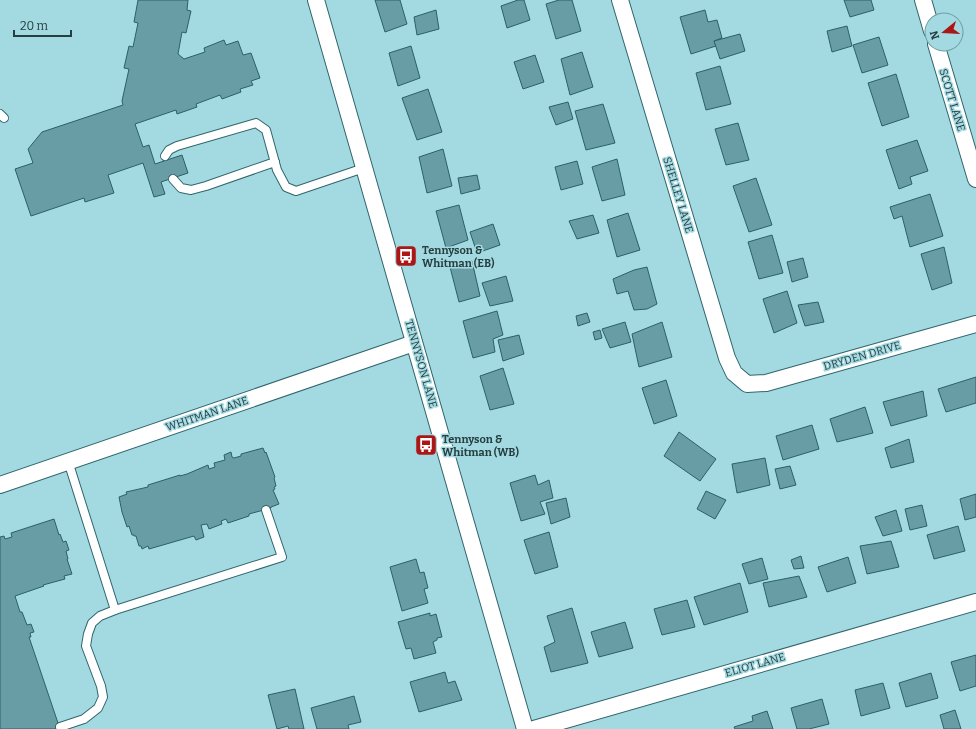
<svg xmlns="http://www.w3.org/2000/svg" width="976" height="729" viewBox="0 0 976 729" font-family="Bitter,serif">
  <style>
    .building { fill: #699da5; stroke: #2c6068 }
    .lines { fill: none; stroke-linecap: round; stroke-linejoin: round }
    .service-casing { stroke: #31656c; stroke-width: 10 }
    .minor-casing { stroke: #31656c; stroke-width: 18 }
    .service { stroke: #fff; stroke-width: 8 }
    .minor { stroke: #fff; stroke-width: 16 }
    .labels { text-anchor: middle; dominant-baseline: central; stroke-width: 3; stroke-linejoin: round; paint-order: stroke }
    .street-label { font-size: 11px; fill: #273e41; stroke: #a3dae2 }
    .poi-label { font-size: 11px; font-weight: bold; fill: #273e41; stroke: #a3dae2; text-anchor: start }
  </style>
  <rect width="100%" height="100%" fill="#a3dae2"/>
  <g class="building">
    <path d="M138 0H188L187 10 191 11 186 33 182 32 178 54 184 59 205 52 204 48 224 40 226 45 238 41 243 55 251 53 260 78 251 81 253 85 240 89 241 92 222 99 220 95 196 104 197 107 177 114 176 110 135 124 143 147 149 145 155 164 182 155 188 173 161 182 165 194 154 197 143 163 108 175 114 193 85 202 84 198 31 216 15 169 33 163 28 149 42 132 123 105 122 101 129 69 124 68 129 46 133 47 138 23 134 22Z"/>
    <path d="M375 0H400L407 24 385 32Z"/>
    <path d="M518 0H524L530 20 507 28 501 6Z"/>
    <path d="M559 0H572L581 31 556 39 546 4Z"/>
    <path d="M844 0H871L874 10 850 17Z"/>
    <path d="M436 10 439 29 417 35 414 17Z"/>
    <path d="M705 10 708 22 717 20 722 38 714 41 716 46 691 54 680 17Z"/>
    <path d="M847 26 852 46 832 52 827 31Z"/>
    <path d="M740 34 745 51 720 59 714 41Z"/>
    <path d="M879 37 888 65 862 73 853 45Z"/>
    <path d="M411 46 420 78 398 86 389 53Z"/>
    <path d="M582 52 593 87 570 95 561 59Z"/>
    <path d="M535 55 544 82 523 89 514 62Z"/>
    <path d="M720 66 731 104 706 110 696 73Z"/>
    <path d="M896 74 909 117 882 126 868 83Z"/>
    <path d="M428 89 442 132 417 140 402 98Z"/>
    <path d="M568 102 573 119 556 125 549 107Z"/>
    <path d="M603 104 615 143 586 150 575 111Z"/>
    <path d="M738 123 749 160 726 165 715 129Z"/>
    <path d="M917 140 928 171 910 177 912 184 899 189 886 150Z"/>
    <path d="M443 149 452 186 427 193 419 157Z"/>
    <path d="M617 159 625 195 602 201 592 167Z"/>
    <path d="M577 161 583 184 561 190 555 167Z"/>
    <path d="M477 175 480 189 461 194 458 178Z"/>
    <path d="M756 178 772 225 749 232 733 186Z"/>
    <path d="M930 194 943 236 910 247 902 216 894 219 890 207Z"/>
    <path d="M459 205 468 240 446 248 436 211Z"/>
    <path d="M628 213 640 250 617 257 607 220Z"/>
    <path d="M593 215 599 233 577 239 569 221Z"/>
    <path d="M493 224 500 245 477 253 470 232Z"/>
    <path d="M772 235 783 273 759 279 748 242Z"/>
    <path d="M944 247 952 283 932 290 921 254Z"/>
    <path d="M803 258 808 277 792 282 787 262Z"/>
    <path d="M472 261 480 296 459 302 450 267Z"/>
    <path d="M647 267 657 304 647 309 634 310 628 291 617 294 613 279 634 270Z"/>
    <path d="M506 276 513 301 490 306 482 283Z"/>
    <path d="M787 291 797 323 774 333 763 299Z"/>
    <path d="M818 302 824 322 805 326 798 305Z"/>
    <path d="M497 311 503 335 493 339 495 352 473 358 463 321Z"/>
    <path d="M587 313 590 322 578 326 576 316Z"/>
    <path d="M625 322 631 342 610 348 602 329Z"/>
    <path d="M662 322 672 357 639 367 632 334Z"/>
    <path d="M600 330 602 338 595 340 593 332Z"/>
    <path d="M519 335 524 354 503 361 498 340Z"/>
    <path d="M503 368 514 404 490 410 480 376Z"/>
    <path d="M976 377V403L946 412 938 389Z"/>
    <path d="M666 380 677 416 654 424 642 388Z"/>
    <path d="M923 391 927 416 891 426 883 402Z"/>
    <path d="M865 407 873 433 837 442 830 419Z"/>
    <path d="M812 425 819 449 783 460 776 436Z"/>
    <path d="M679 432 716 459 700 481 664 456Z"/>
    <path d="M909 439 914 462 891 468 885 448Z"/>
    <path d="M263 448 265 453 266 452 275 477 274 478 276 486 274 487 275 489 273 490 279 504 271 507V508L249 514V516L228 523 226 519 221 521 222 524 209 529 207 524 201 525 204 537 196 540 194 536 149 549 148 546 142 549 141 546H139L136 536H134V535H132L129 526 127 527 122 512 119 497 127 494 126 492 148 487V485L180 475V476L187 474 208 465 209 469 215 467 214 463 225 460 224 455 231 452 232 457 234 458 241 456V454Z"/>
    <path d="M765 458 770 485 737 493 732 464Z"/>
    <path d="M790 466 796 485 780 489 775 469Z"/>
    <path d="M535 475 538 485 549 480 553 498 540 502 545 514 521 521 510 483Z"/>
    <path d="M706 491 726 500 715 519 697 509Z"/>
    <path d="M976 494V517L965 520 960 499Z"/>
    <path d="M566 498 570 517 551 524 546 503Z"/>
    <path d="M922 505 927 526 910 530 905 509Z"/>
    <path d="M896 510 902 531 883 536 875 517Z"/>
    <path d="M54 519 59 535 60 534 63 542 66 541 69 550 66 551 68 559H67L72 574 64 576 65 579 43 585 44 586 15 596 20 612H22L27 625 31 624 34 632 30 633 31 637H29L60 729H0V537L4 536 5 539 12 537 11 533Z"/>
    <path d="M958 526 965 551 934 559 927 535Z"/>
    <path d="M549 532 558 567 535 574 524 540Z"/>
    <path d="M891 541 899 567 867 574 860 546Z"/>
    <path d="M801 556 804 568 794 569 791 560Z"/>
    <path d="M848 557 856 583 827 592 818 567Z"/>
    <path d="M762 558 768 579 749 584 742 564Z"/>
    <path d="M416 559 420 573 424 572 428 588 424 589 428 603 402 611 390 567Z"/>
    <path d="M799 576 807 597 769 607 763 583Z"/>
    <path d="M740 583 748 612 704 625 694 597Z"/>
    <path d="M687 600 695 627 662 635 654 609Z"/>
    <path d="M572 608 588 663 551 672 544 647 555 642 547 616Z"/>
    <path d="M430 613V616L436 614 442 637 437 638V640L433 642 436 653 414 659 411 648 406 649 398 622Z"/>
    <path d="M625 622 633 648 599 657 591 632Z"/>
    <path d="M976 655V686L960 691 951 662Z"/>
    <path d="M445 672 448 683 455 681 462 700 419 712 410 682Z"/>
    <path d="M931 673 938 698 906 707 899 683Z"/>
    <path d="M883 683 890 708 861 716 855 690Z"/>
    <path d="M295 689 304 729H289L288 726 277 729 268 695Z"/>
    <path d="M354 696 361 722 348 725 349 729H317L311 708Z"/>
    <path d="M822 699 829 724 809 729H797L791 708Z"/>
    <path d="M955 710 961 729H944L940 715Z"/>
    <path d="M767 711 773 729H735L734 727 753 721 752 716Z"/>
  </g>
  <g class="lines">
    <g class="service-casing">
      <g id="service">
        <path d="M0 114 4 118"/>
        <path d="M165 156 169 150 177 146 256 123 266 130 277 170 286 187 296 191 364 168"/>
        <path d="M173 179 181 188 191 190 206 186 275 162"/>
        <path d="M68 461 115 610 282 557 266 510"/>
        <path d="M60 727 84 719 98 708 103 697 101 686 86 646 88 634 92 623 100 616 115 610"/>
      </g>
    </g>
    <g class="minor-casing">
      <g id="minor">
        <path d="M316 0 525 729"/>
        <path d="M620 0 727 358 734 373 747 384 766 383 976 324"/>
        <path d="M923 0 932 31"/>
        <path d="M936 44 976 179"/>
        <path d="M0 485 414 343"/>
        <path d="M534 729 976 602"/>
      </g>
    </g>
    <use href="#service" class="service"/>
    <use href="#minor" class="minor"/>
  </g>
  <defs>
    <g id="bus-square" transform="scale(1.15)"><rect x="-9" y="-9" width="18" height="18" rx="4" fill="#aa1716" stroke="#a3dae2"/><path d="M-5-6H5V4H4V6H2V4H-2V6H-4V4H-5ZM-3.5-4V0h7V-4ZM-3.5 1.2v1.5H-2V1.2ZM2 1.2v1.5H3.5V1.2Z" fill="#fff"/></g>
  </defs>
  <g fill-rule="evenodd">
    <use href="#bus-square" x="406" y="256"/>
    <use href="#bus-square" x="426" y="445"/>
  </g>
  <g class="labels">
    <g class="street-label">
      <text transform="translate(952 100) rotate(73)">SCOTT LANE</text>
      <text transform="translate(678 195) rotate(73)">SHELLEY LANE</text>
      <text transform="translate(862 356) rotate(-16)">DRYDEN DRIVE</text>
      <text transform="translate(421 364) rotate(74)">TENNYSON LANE</text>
      <text transform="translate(207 414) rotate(-19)">WHITMAN LANE</text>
      <text transform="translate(755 665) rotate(-16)">ELIOT LANE</text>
    </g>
    <g class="poi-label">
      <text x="422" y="250">Tennyson &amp;<tspan x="422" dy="13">Whitman (EB)</tspan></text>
      <text x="442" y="439">Tennyson &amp;<tspan x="442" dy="13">Whitman (WB)</tspan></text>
    </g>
  </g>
  <g transform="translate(944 32) rotate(252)"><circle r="19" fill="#a3dae2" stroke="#719ca2"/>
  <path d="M0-3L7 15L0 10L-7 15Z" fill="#aa1716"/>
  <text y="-6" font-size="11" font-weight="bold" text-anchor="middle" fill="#273e41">N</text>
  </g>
  <path d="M14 30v6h57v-6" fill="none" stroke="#273e41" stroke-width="2"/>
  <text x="20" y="30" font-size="12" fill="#273e41" stroke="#a3dae2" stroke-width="3" paint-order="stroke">20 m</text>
</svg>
